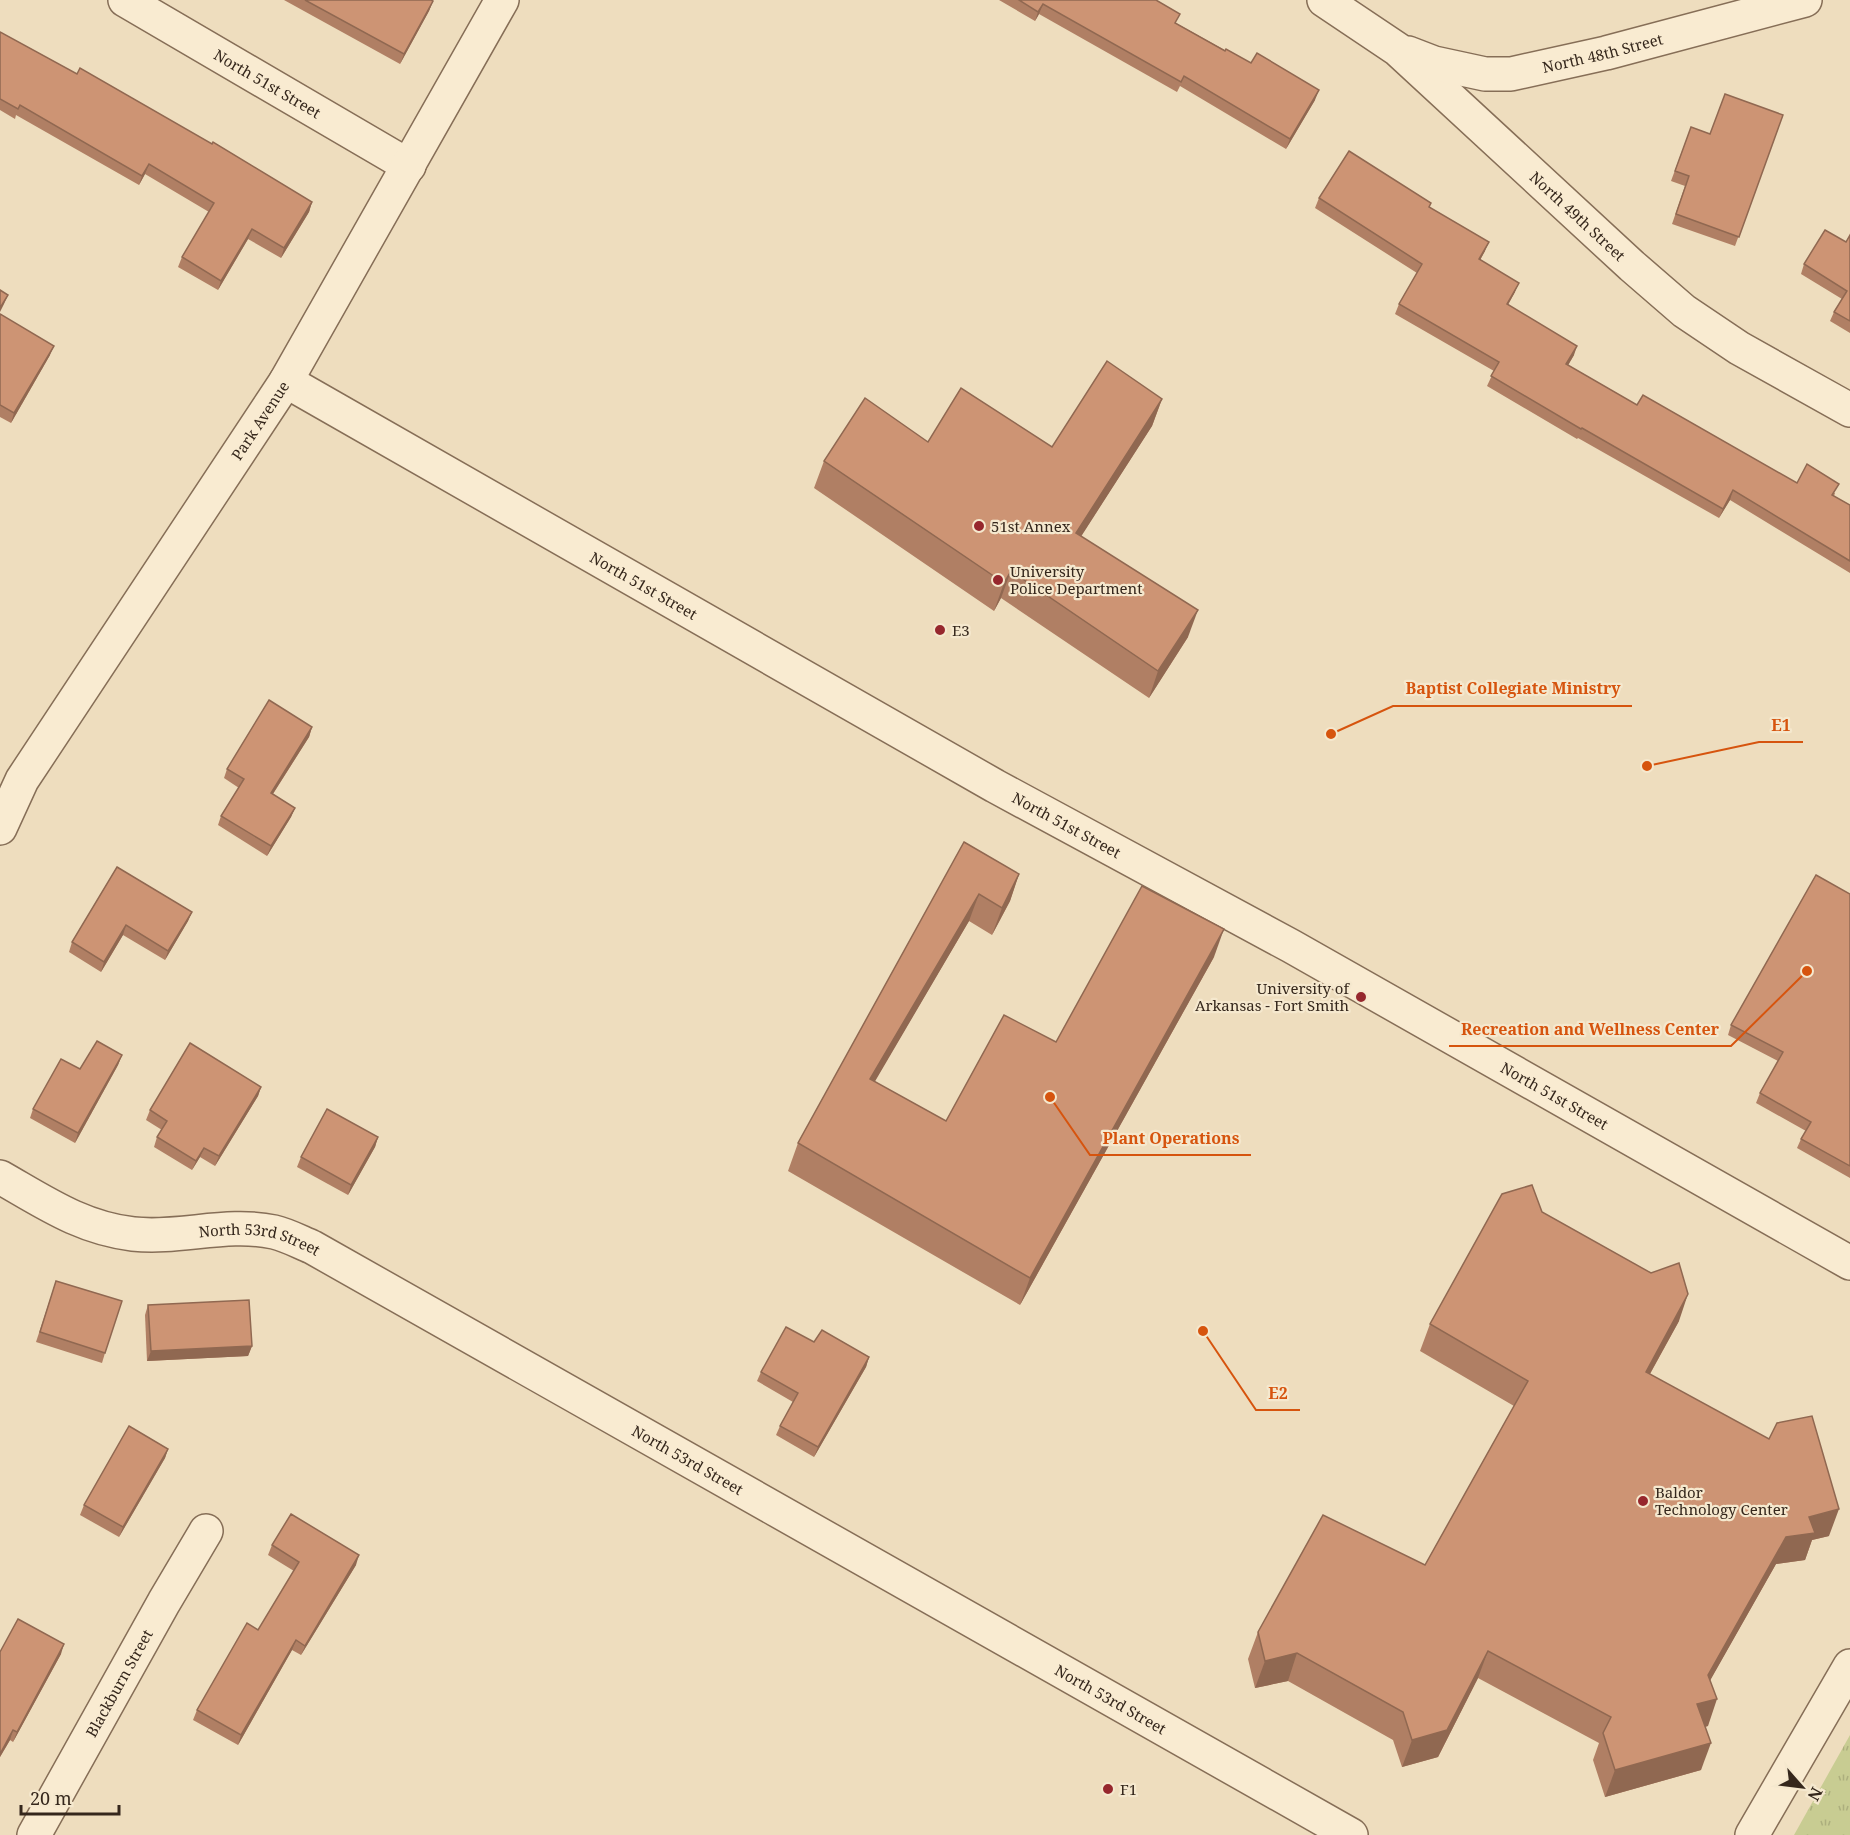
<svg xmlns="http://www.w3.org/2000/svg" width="1850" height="1835" viewBox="0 0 1850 1835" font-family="'Noto Serif',serif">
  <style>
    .grass { fill: url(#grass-tufts) }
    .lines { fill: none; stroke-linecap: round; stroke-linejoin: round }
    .minor-casing { stroke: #866e57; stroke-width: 36 }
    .minor { stroke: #f9ebd1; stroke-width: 33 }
    .wall { fill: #b07f64 }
    .shaded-wall { fill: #906851 }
    .building { fill: #cd9474; stroke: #906851; stroke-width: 1.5 }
    .poi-dot { fill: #96272d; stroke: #f5e8ce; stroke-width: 2 }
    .labels { text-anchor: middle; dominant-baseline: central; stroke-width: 4.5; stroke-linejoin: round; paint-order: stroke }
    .street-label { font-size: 15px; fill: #35271c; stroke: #f5e8ce }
    .poi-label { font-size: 15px; fill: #35271c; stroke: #f5e8ce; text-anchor: start }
    .leader { fill: none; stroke: #d6540e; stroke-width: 2 }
    .callout-dot { fill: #d6540e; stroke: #f5e8ce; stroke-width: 2 }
    .callout-label { font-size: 16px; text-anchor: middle; font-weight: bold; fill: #d6540e; stroke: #f5e8ce; stroke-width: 4.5; stroke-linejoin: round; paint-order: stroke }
  </style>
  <defs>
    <pattern id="grass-tufts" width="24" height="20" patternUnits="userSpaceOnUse" patternTransform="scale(1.5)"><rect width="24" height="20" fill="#c8cc92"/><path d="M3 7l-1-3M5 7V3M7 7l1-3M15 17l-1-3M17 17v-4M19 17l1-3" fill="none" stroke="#acaf7d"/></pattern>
  </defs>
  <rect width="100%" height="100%" fill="#eeddbe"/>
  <path class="grass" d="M1850 1735V1835H1794Z"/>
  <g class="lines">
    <g class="minor-casing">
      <g id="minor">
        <path id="s1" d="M125 0 409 166"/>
        <path id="s2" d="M1324 0 1397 49 1632 266 1684 311 1739 348 1850 410"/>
        <path id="s3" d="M1408 53 1434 63 1485 74H1511L1606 53 1805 0"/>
        <path id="s4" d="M286 381 995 786 1291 946 1850 1263"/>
        <path id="s5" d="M0 828 22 780 286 381 502 0"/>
        <path id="s6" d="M0 1177C44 1202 81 1228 133 1234 180 1239 227 1222 274 1232 287 1235 300 1242 312 1247L1351 1835"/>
        <path id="s7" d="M34 1835 164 1602 206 1531"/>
        <path d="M1752 1835 1850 1666"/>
      </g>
    </g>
    <use href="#minor" class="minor"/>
  </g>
  <g class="wall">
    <path d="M284 0H431L433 1 429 11 400 64Z"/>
    <path d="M999 0H1156L1176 23 1315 100 1286 149 1180 86 1177 92 1039 14 1035 21Z"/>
    <path d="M0 32 312 202 309 212 281 258 248 239 218 290 178 267 182 257 209 212 145 174 139 185 16 115 15 119 0 110Z"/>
    <path d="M1783 115 1735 246 1672 224 1685 186 1671 181 1691 127 1710 134Z"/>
    <path d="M1319 198 1430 207 1485 251 1480 260 1515 292 1508 305 1574 355 1568 365 1637 405 1797 483 1835 493 1834 496 1850 505V573L1730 500 1719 518 1578 438 1577 439 1487 386 1494 371 1395 314 1399 304 1417 273 1315 208Z"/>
    <path d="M1850 235V333L1830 321 1834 312 1842 299 1801 274 1804 264 1846 242Z"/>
    <path d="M0 314 50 355 11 423 0 417Z"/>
    <path d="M1162 399 1152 426 1081 536 1188 637 1149 698 1001 598 994 611 814 488 824 461 928 442 1052 447Z"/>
    <path d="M312 727 309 737 273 794 295 808 291 817 267 856 218 825 221 816 239 788 224 778 227 769Z"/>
    <path d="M964 842 1019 874 1010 901 992 935 969 921 874 1082 946 1121 1056 1042 1214 957 1020 1305 788 1171 798 1143Z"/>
    <path d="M117 867 192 912 188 921 165 960 123 935 101 972 69 952 72 942Z"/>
    <path d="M1850 894V1178L1797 1148 1801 1139 1806 1131 1756 1103 1760 1093 1778 1061 1728 1035 1731 1025Z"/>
    <path d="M122 1055 118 1065 75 1143 30 1118 33 1109 80 1069Z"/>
    <path d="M261 1087 258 1096 215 1166 200 1157 192 1170 154 1147 157 1137 162 1130 146 1120 150 1110Z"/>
    <path d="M378 1137 375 1147 348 1195 297 1167 301 1157Z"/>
    <path d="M1542 1212 1679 1321 1650 1374 1829 1536 1812 1540 1805 1560 1776 1564 1710 1680 1708 1726 1705 1727 1701 1770 1605 1797 1593 1760 1599 1743 1478 1678 1438 1757 1402 1767 1393 1740 1288 1681 1255 1688 1248 1659 1258 1632 1425 1565 1514 1406 1420 1351 1430 1324Z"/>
    <path d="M56 1281 105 1353 102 1363 36 1342Z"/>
    <path d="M148 1305 252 1346 248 1356 147 1361 145 1315Z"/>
    <path d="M814 1342 869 1357 866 1367 814 1457 776 1435 780 1426 793 1402 757 1381 761 1372Z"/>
    <path d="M168 1449 165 1458 119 1537 80 1515 84 1505Z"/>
    <path d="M272 1545 356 1565 301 1655 292 1650 238 1745 193 1720 197 1710 258 1630 294 1571 268 1555Z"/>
    <path d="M0 1652 61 1654 13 1742 10 1740 0 1757Z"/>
  </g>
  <g class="shaded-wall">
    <path d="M433 1 429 11 400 64 404 54Z"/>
    <path d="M1043 4 1039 14 1035 21 1038 12Z"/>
    <path d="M1319 90 1315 100 1286 149 1290 139Z"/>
    <path d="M149 164 145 174 139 185 142 176Z"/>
    <path d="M312 202 309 212 281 258 284 248Z"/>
    <path d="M252 229 248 239 218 290 221 281Z"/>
    <path d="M1489 242 1485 251 1475 269 1479 259Z"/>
    <path d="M1519 283 1515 292 1503 313 1507 304Z"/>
    <path d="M8 295 4 304 0 312V308Z"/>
    <path d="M54 346 50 355 11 423 14 413Z"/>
    <path d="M1577 346 1574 355 1563 374 1566 364Z"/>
    <path d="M1162 399 1152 426 1066 560 1076 533Z"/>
    <path d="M1733 490 1730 500 1719 518 1723 509Z"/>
    <path d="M1011 571 1001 598 994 611 1004 583Z"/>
    <path d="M1198 610 1188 637 1149 698 1158 671Z"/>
    <path d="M312 727 309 737 267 803 271 793Z"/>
    <path d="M295 808 291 817 267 856 271 846Z"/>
    <path d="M1019 874 1010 901 992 935 1002 908Z"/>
    <path d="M979 894 969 921 860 1107 870 1079Z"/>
    <path d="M192 912 188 921 165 960 168 951Z"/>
    <path d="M126 925 123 935 101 972 104 962Z"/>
    <path d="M1224 929 1214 957 1020 1305 1030 1278Z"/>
    <path d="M122 1055 118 1065 75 1143 78 1133Z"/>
    <path d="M261 1087 258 1096 215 1166 219 1156Z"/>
    <path d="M378 1137 375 1147 348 1195 351 1185Z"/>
    <path d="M204 1148 200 1157 192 1170 196 1161Z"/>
    <path d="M1688 1294 1679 1321 1636 1399 1646 1372Z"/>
    <path d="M252 1346 248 1356 147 1361 151 1351Z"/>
    <path d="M869 1357 866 1367 814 1457 818 1447Z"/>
    <path d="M168 1449 165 1458 119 1537 123 1527Z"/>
    <path d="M1839 1509 1829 1536 1812 1540 1805 1560 1776 1564 1698 1702 1708 1675 1786 1537 1809 1517Z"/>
    <path d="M359 1555 356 1565 301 1655 305 1646Z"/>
    <path d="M296 1640 292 1650 238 1745 241 1735Z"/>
    <path d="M64 1644 61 1654 13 1742 17 1732Z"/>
    <path d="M1488 1651 1478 1678 1438 1757 1402 1767 1412 1740Z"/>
    <path d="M1297 1653 1288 1681 1255 1688 1265 1661Z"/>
    <path d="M1717 1699 1708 1726 1687 1731 1697 1704Z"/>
    <path d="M13 1730 10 1740 0 1757V1754Z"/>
    <path d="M1711 1743 1701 1770 1605 1797 1615 1770Z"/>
  </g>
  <g class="building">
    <path d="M305 0H431L433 1 404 54Z"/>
    <path d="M1019 0H1156L1180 14 1175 23 1225 51 1226 49 1251 63 1257 53 1319 90 1290 139 1184 76 1181 82 1043 4 1038 12Z"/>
    <path d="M0 32 77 74 80 68 212 144 213 142 312 202 284 248 252 229 221 281 182 257 214 203 149 164 142 176 20 105 18 109 0 99Z"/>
    <path d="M1725 94 1783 115 1739 237 1676 214 1689 176 1675 171 1691 127 1710 134Z"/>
    <path d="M1349 151 1431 203 1429 207 1489 242 1479 259 1519 283 1507 304 1577 346 1566 364 1637 405 1643 395 1797 483 1807 464 1839 484 1832 495 1850 505V561L1733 490 1723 509 1582 428 1581 429 1491 376 1499 362 1399 304 1422 264 1319 198Z"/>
    <path d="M1825 230 1846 242 1850 235V321L1834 312 1847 291 1804 264Z"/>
    <path d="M0 290 8 295 0 308Z"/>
    <path d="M0 314 54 346 14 413 0 405Z"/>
    <path d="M1107 361 1162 399 1076 533 1198 610 1158 671 1011 571 1004 583 824 461 865 398 928 442 961 388 1052 447Z"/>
    <path d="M269 700 312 727 271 793 295 808 271 846 221 816 244 779 227 769Z"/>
    <path d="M964 842 1019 874 1002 908 979 894 870 1079 946 1121 1004 1015 1056 1042 1142 886 1224 929 1030 1278 798 1143Z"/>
    <path d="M117 867 192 912 168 951 126 925 104 962 72 942Z"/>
    <path d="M1816 875 1850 894V1166L1801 1139 1811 1122 1760 1093 1783 1052 1731 1025Z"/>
    <path d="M97 1041 122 1055 78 1133 33 1109 61 1059 80 1069Z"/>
    <path d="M190 1043 261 1087 219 1156 204 1148 196 1161 157 1137 167 1121 150 1110Z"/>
    <path d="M327 1109 378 1137 351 1185 301 1157Z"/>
    <path d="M1532 1185 1542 1212 1651 1273 1679 1263 1688 1294 1646 1372 1769 1439 1777 1423 1812 1416 1839 1509 1809 1517 1815 1533 1786 1537 1708 1675 1717 1699 1697 1704 1711 1743 1615 1770 1603 1733 1611 1717 1488 1651 1447 1730 1412 1740 1403 1712 1297 1653 1265 1661 1258 1632 1323 1515 1425 1565 1528 1381 1430 1324 1502 1194Z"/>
    <path d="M56 1281 122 1301 105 1353 40 1332Z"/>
    <path d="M249 1300 252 1346 151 1351 148 1305Z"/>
    <path d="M786 1327 814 1342 822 1330 869 1357 818 1447 780 1426 798 1393 761 1372Z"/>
    <path d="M129 1426 168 1449 123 1527 84 1505Z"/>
    <path d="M291 1514 359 1555 305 1646 296 1640 241 1735 197 1710 247 1623 258 1630 299 1562 272 1545Z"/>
    <path d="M18 1619 64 1644 17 1732 13 1730 0 1754V1652Z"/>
  </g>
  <g class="poi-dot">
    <circle cx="979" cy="526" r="6"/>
    <circle cx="998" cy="580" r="6"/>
    <circle cx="940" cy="630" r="6"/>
    <circle cx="1361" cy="997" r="6"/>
    <circle cx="1643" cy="1501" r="6"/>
    <circle cx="1108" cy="1789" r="6"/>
  </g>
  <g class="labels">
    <g class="street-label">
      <text stroke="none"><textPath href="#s3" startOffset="200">North 48th Street</textPath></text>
      <text stroke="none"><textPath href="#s1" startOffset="165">North 51st Street</textPath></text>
      <text stroke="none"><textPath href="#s2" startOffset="334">North 49th Street</textPath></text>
      <text stroke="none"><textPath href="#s5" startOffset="484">Park Avenue</textPath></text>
      <text stroke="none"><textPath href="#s4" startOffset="412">North 51st Street</textPath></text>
      <text stroke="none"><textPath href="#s4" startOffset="898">North 51st Street</textPath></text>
      <text stroke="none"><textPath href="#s4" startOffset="1456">North 51st Street</textPath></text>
      <text stroke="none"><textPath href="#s6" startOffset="274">North 53rd Street</textPath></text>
      <text stroke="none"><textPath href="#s6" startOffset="760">North 53rd Street</textPath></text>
      <text stroke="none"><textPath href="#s7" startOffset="174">Blackburn Street</textPath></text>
      <text stroke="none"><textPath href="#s6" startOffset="1246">North 53rd Street</textPath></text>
    </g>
    <g class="poi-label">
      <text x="991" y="526">51st Annex</text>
      <text x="1010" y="571">University<tspan x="1010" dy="17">Police Department</tspan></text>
      <text x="952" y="630">E3</text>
      <text x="1349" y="988" text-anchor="end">University of<tspan x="1349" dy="17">Arkansas - Fort Smith</tspan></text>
      <text x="1655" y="1492">Baldor<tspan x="1655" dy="17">Technology Center</tspan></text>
      <text x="1120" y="1789">F1</text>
    </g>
  </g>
  <path class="leader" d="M1331 734L1393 706H1632M1647 766L1759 742H1803M1807 971L1731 1046H1449M1050 1097L1090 1155H1251M1203 1331L1256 1410H1300"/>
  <g class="callout-dot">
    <circle cx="1331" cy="734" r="6"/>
    <circle cx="1647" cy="766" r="6"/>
    <circle cx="1807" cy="971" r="6"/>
    <circle cx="1050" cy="1097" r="6"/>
    <circle cx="1203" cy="1331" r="6"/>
  </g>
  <g class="callout-label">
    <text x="1513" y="694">Baptist Collegiate Ministry</text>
    <text x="1781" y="731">E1</text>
    <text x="1590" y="1035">Recreation and Wellness Center</text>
    <text x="1171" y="1144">Plant Operations</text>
    <text x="1278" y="1399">E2</text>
  </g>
  <g transform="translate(1802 1787) rotate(118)" stroke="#f5e8ce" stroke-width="4.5" paint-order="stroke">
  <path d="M0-4.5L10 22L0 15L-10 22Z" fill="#35271c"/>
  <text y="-9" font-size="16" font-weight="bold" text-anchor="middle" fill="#35271c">N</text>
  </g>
  <path d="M21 1805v9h98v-9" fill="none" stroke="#35271c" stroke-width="3"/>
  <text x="30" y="1805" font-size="18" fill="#35271c" stroke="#f5e8ce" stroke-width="4.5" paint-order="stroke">20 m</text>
</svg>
